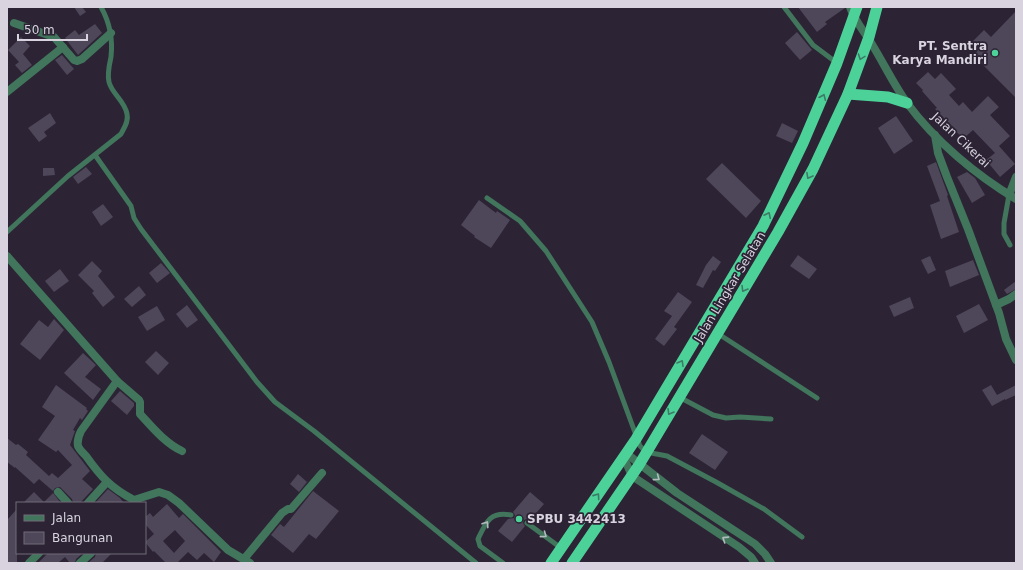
<svg xmlns="http://www.w3.org/2000/svg" width="1023" height="570" viewBox="0 0 1023 570" font-family="'DejaVu Sans',sans-serif">
  <style>
    .building { fill: #4e4659; fill-rule: evenodd }
    .lines { fill: none; stroke-linecap: round; stroke-linejoin: round }
    .service { stroke: #41755c; stroke-width: 5 }
    .minor { stroke: #41755c; stroke-width: 8 }
    .tertiary { stroke: #41755c; stroke-width: 8 }
    .trunk { stroke: #4cd299; stroke-width: 11 }
    .oneway { stroke: #3c7b67 }
    .oneway2 { stroke: #b2bcbe }
    .poi-dot { fill: #4dd39a; stroke: #2c2435; stroke-width: 1.5 }
    .labels { text-anchor: middle; dominant-baseline: central; stroke-width: 3.5; stroke-linejoin: round; paint-order: stroke }
    .poi-label { font-size: 12px; font-weight: bold; fill: #d8d3df; stroke: #2c2435; text-anchor: end }
    .street-label { font-size: 12px; fill: #d8d3df; stroke: #2c2435 }
  </style>
  <rect width="100%" height="100%" fill="#2c2435"/>
  <g class="building">
    <path d="M74 7H82L86 12 80 16Z"/>
    <path d="M798 7H845V8L825 22 827 24 817 32Z"/>
    <path d="M1016 11V98L973 55 977 51 970 44 984 30 991 37Z"/>
    <path d="M95 24 102 33 78 55 65 38 75 30 79 35Z"/>
    <path d="M797 32 812 50 800 60 785 43Z"/>
    <path d="M21 37 30 46 23 54 32 65 22 73 15 65 19 62 8 50Z"/>
    <path d="M62 55 74 69 67 75 55 60Z"/>
    <path d="M928 72 935 79 941 73 956 89 949 95 959 106 963 102 972 112 988 96 999 107 990 115 1010 136 999 146 1015 164 1000 177 986 160 995 153 973 130 963 139 954 129H955L935 109 937 108 922 91 923 90 916 83Z"/>
    <path d="M50 113 56 123 44 132 47 136 39 142 28 128Z"/>
    <path d="M896 116 913 141 894 154 878 128Z"/>
    <path d="M782 123 798 131 792 143 776 136Z"/>
    <path d="M936 162 948 195 947 196 959 232 941 239 930 205 940 201 927 166Z"/>
    <path d="M722 163 761 201 746 218 706 179Z"/>
    <path d="M86 167 92 174 78 184 73 177Z"/>
    <path d="M43 168H54L55 175 43 176Z"/>
    <path d="M967 172 975 178 985 195 972 203 957 177Z"/>
    <path d="M479 200 496 213 497 211 510 220 491 248 474 237 475 236 461 225Z"/>
    <path d="M103 204 113 217 101 226 92 212Z"/>
    <path d="M798 255 817 269 809 279 790 266Z"/>
    <path d="M713 256 721 262 715 271 713 270 703 288 696 285 706 265Z"/>
    <path d="M930 256 936 270 928 274 921 260Z"/>
    <path d="M973 260 979 275 950 287 945 271Z"/>
    <path d="M92 261 102 271 98 276 115 297 103 307 92 293 94 291 78 275Z"/>
    <path d="M161 263 170 273 157 283 149 273Z"/>
    <path d="M60 269 69 281 54 292 45 281Z"/>
    <path d="M1016 281V289L1007 294 1004 290Z"/>
    <path d="M139 286 146 295 132 307 124 299Z"/>
    <path d="M678 292 692 302 674 327 677 329 664 346 655 339 672 316 664 311Z"/>
    <path d="M910 297 914 308 894 317 889 306Z"/>
    <path d="M979 304 988 320 964 333 956 316Z"/>
    <path d="M187 305 198 320 187 328 176 314Z"/>
    <path d="M157 306 165 320 147 331 138 317Z"/>
    <path d="M54 319 64 330 40 360 20 344 39 320 48 327Z"/>
    <path d="M156 351 169 363 158 375 145 362Z"/>
    <path d="M83 353 96 365 85 377 101 389 93 400 64 373Z"/>
    <path d="M56 385 87 408 86 409 88 411 82 420 80 418 73 430 75 431 70 445 90 471 82 479 93 489 80 503H73L72 499 60 487 55 488 53 491 39 479 34 484 15 467V468L7 462V438L16 445 18 444 28 452 26 455 49 476 52 473 58 478 72 465 58 450 56 452 38 440 55 416 42 407Z"/>
    <path d="M991 385 997 395 1016 385V395L1005 400V399L992 406 982 390Z"/>
    <path d="M120 391 134 403V406L127 415 111 401Z"/>
    <path d="M702 434 728 452 715 470 689 453Z"/>
    <path d="M298 474 307 482 299 492 290 484Z"/>
    <path d="M108 489 120 498 124 503H95Z"/>
    <path d="M313 491 339 511 316 539 309 534 293 553 271 535 280 524 284 527Z"/>
    <path d="M34 492 44 502 53 493 61 503H23Z"/>
    <path d="M530 492 544 504 530 520 527 519 524 520 523 523 525 526 512 542 498 531 508 519 514 518 515 515 513 512Z"/>
    <path d="M167 504 179 518 183 514 221 552 214 562 204 553 197 560 188 552 177 563H166L154 551 153 552 145 542 154 534 145 524V517L150 513 153 517ZM175 530 185 541 174 553 163 541Z"/>
    <path d="M17 509V563H7V520Z"/>
    <path d="M48 553H83L76 559 75 563H70L65 557 58 563H38Z"/>
    <path d="M96 553H112L102 563H88L95 557Z"/>
  </g>
  <g class="lines">
    <g class="service">
      <path d="M784 7 813 45 837 63"/>
      <path d="M95 155 131 206 134 218 141 229 257 382 275 402 314 431 476 563"/>
      <path d="M1009 195 1004 223V234L1010 245"/>
      <path d="M487 198 520 221 546 251 592 322 609 362 640 446 646 452 667 456 716 482 764 509 802 537"/>
      <path d="M7 232 68 176 121 134C124 128 129 121 127 114 125 101 112 94 109 82 107 74 109 66 111 57 113 39 110 23 101 7"/>
      <path d="M717 333 817 398"/>
      <path d="M679 397 713 415 726 418 740 417 771 419"/>
      <path d="M527 523 561 548"/>
      <path d="M503 563 480 546 478 539C486 522 490 511 511 515"/>
    </g>
    <g class="minor">
      <path d="M14 23 54 37 74 60 77 61 82 59 111 33"/>
      <path d="M7 92 63 47"/>
      <path d="M935 135 938 153 947 177 968 229 999 313 1006 339 1016 360"/>
      <path d="M1009 195 1016 177"/>
      <path d="M7 256 117 381 81 431C79 435 77 441 78 446 79 449 83 453 86 456 101 477 111 488 134 500L159 492 168 495 179 503 228 550 250 563"/>
      <path d="M996 305 1009 299 1016 294"/>
      <path d="M117 381 139 400 140 402V414C152 427 165 443 182 451"/>
      <path d="M627 454 677 493 755 544 765 554 771 563"/>
      <path d="M624 458 632 476 739 547 751 557 755 563"/>
      <path d="M58 492 68 503"/>
      <path d="M88 503 107 482"/>
      <path d="M244 559 282 513 288 509H291L322 473"/>
      <path d="M29 563 39 553"/>
      <path d="M80 563 91 553"/>
    </g>
    <path class="tertiary" d="M850 7C855 22 865 32 873 46 884 64 894 85 907 103 935 141 976 175 1016 199"/>
    <g class="trunk">
      <path d="M848 94 888 97 907 103"/>
      <path d="M551 563 636 439 763 226 803 143 837 63 857 7"/>
      <path d="M572 563 639 465 778 232 813 169 848 94 869 37 877 7"/>
    </g>
  </g>
  <defs><path id="oneway-chevron" d="M-2-3.5L2.5 0L-2 3.5" fill="none" stroke-width="1.6" stroke-linecap="round" stroke-linejoin="round"/></defs>
  <g class="oneway">
    <use href="#oneway-chevron" transform="translate(861 57) rotate(110)"/>
    <use href="#oneway-chevron" transform="translate(823 97) rotate(-67)"/>
    <use href="#oneway-chevron" transform="translate(809 176) rotate(119)"/>
    <use href="#oneway-chevron" transform="translate(768 215) rotate(-64)"/>
    <use href="#oneway-chevron" transform="translate(744 289) rotate(121)"/>
    <use href="#oneway-chevron" transform="translate(681 363) rotate(-60)"/>
    <use href="#oneway-chevron" transform="translate(670 412) rotate(121)"/>
    <use href="#oneway-chevron" transform="translate(597 496) rotate(-55)"/>
  </g>
  <g class="oneway2">
    <use href="#oneway-chevron" transform="translate(657 478) rotate(37)"/>
    <use href="#oneway-chevron" transform="translate(486 524) rotate(-57)"/>
    <use href="#oneway-chevron" transform="translate(544 535) rotate(36)"/>
    <use href="#oneway-chevron" transform="translate(725 539) rotate(-147)"/>
  </g>
  <g class="poi-dot">
    <circle cx="995" cy="53" r="4"/>
    <circle cx="519" cy="519" r="4"/>
  </g>
  <g class="labels">
    <g class="poi-label">
      <text x="987" y="46">PT. Sentra<tspan x="987" dy="14">Karya Mandiri</tspan></text>
      <text x="527" y="519" text-anchor="start">SPBU 3442413</text>
    </g>
    <g class="street-label">
      <text transform="translate(961 140) rotate(43)">Jalan Cikerai</text>
      <text transform="translate(730 287) rotate(-59)">Jalan Lingkar Selatan</text>
    </g>
  </g>
  <rect width="1023" height="570" fill="none" stroke="#d8d3df" stroke-width="16"/>
  <rect x="16" y="502" width="130" height="52" fill="#2c2435" stroke="#716a79"/>
  <rect x="24" y="515" width="20" height="6" fill="#41755c" stroke="#716a79"/>
  <text x="52" y="522" font-size="12" fill="#d8d3df">Jalan</text>
  <rect x="24" y="532" width="20" height="12" fill="#4e4659" stroke="#716a79"/>
  <text x="52" y="542" font-size="12" fill="#d8d3df">Bangunan</text>
  <path d="M18 34v6h69v-6" fill="none" stroke="#d8d3df" stroke-width="2"/>
  <text x="24" y="34" font-size="12" fill="#d8d3df" stroke="#2c2435" stroke-width="3" paint-order="stroke">50 m</text>
</svg>
